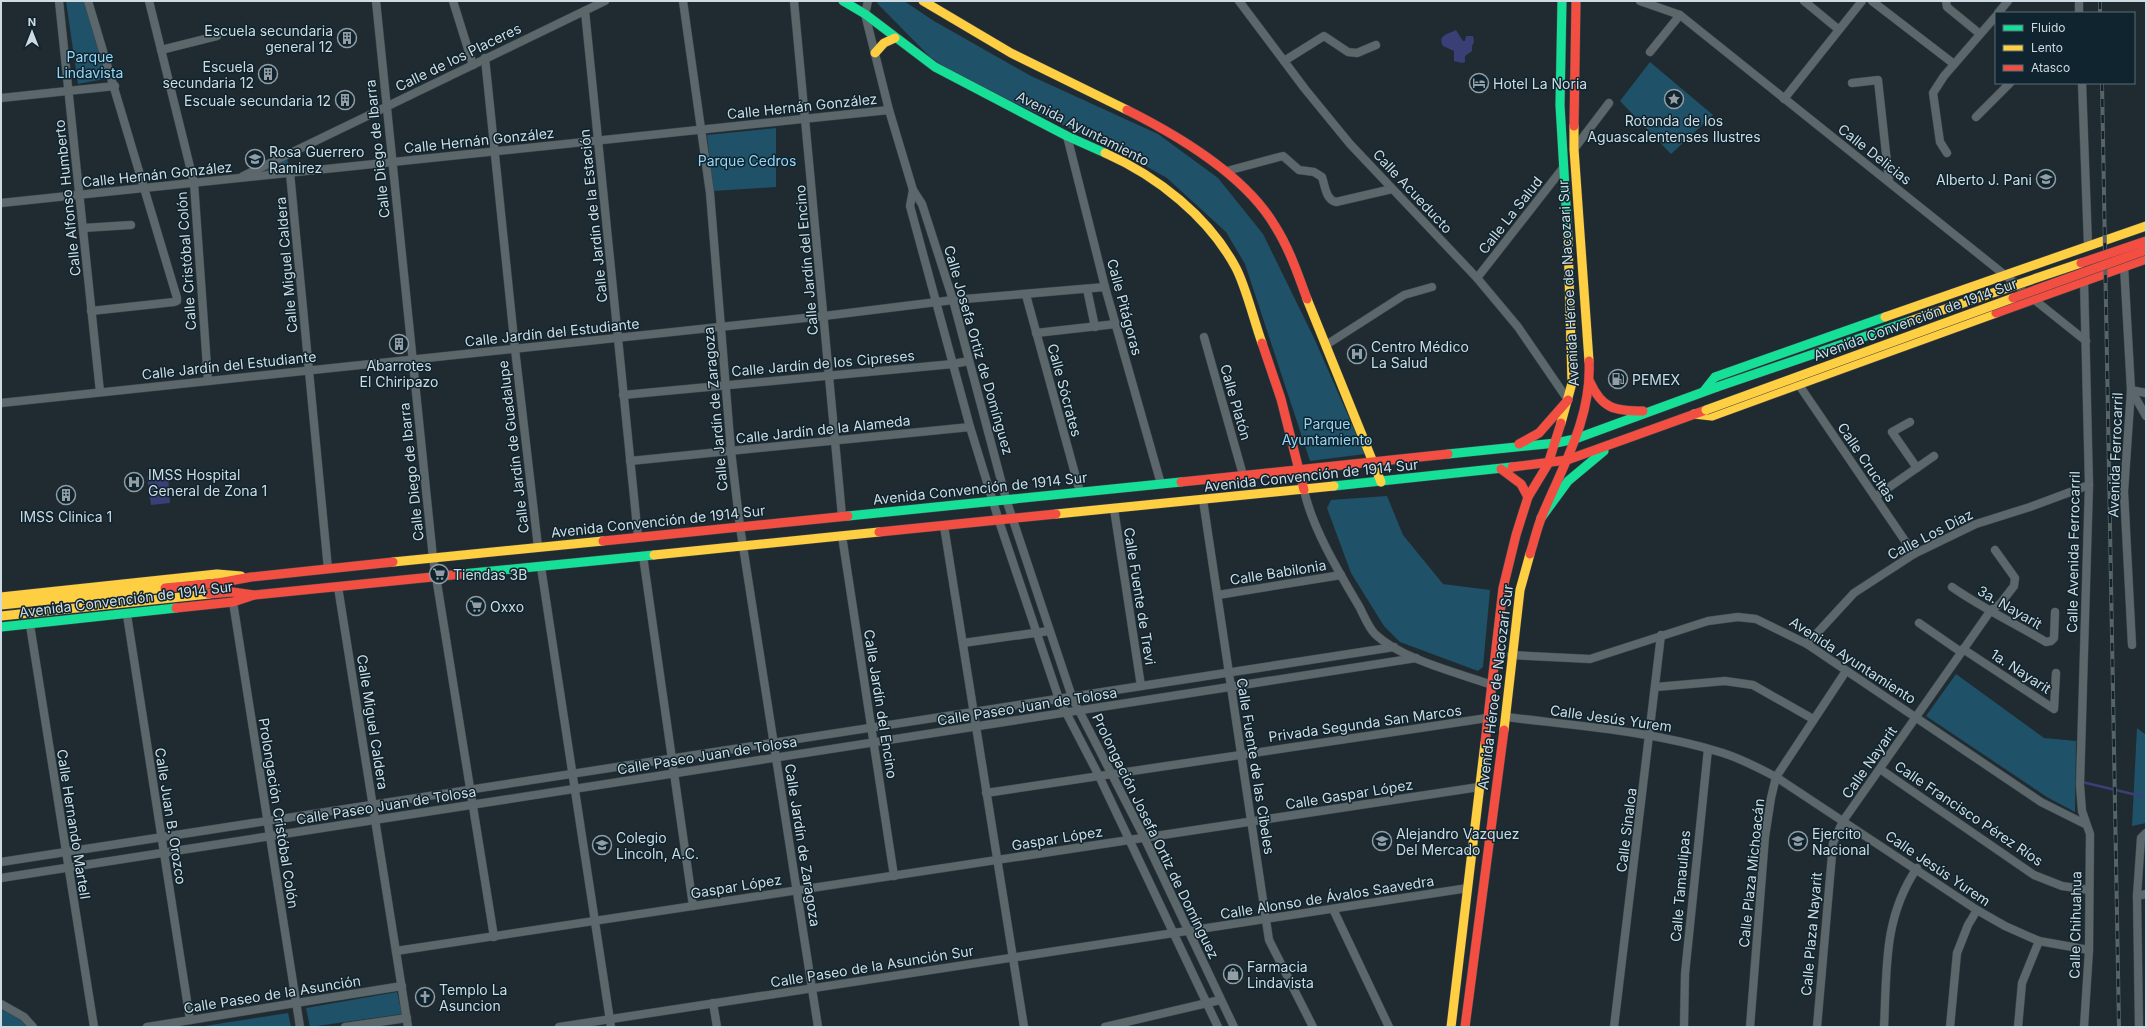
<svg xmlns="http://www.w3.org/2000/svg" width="2147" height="1028" viewBox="0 0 2147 1028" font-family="Inter,sans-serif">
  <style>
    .green { fill: #1f5168 }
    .water { fill: #3a3f76 }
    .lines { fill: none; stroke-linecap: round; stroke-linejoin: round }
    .stream { stroke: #3a3f76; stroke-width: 2.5 }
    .street-casing { stroke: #3e464c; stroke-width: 9 }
    .fast-casing { stroke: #3e464c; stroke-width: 10 }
    .slow-casing { stroke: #3e464c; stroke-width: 10 }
    .jam-casing { stroke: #3e464c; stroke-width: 10 }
    .street { stroke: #5b676a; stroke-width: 8 }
    .fast { stroke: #16e098; stroke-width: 9 }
    .slow { stroke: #ffcf43; stroke-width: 9 }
    .jam { stroke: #f24e42; stroke-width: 9 }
    .rail-casing { stroke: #596467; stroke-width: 4 }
    .rail { stroke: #0f242e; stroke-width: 2.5; stroke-dasharray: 8; stroke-linecap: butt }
    .fast-bridge-casing { stroke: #3e464c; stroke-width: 10; stroke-linecap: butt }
    .slow-bridge-casing { stroke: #3e464c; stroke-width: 10; stroke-linecap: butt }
    .jam-bridge-casing { stroke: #3e464c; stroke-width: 10; stroke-linecap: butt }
    .fast-bridge { stroke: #16e098; stroke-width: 9 }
    .slow-bridge { stroke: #ffcf43; stroke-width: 9 }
    .jam-bridge { stroke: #f24e42; stroke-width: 9 }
    .labels { text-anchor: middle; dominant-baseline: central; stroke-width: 3; stroke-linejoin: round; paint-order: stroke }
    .poi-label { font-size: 14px; fill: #cfdbe2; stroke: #0f242e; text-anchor: start }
    .park-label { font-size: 14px; fill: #97d6f5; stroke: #0f242e }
    .street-label { font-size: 14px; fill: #cfdbe2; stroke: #0f242e }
  </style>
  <rect width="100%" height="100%" fill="#202b31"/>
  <g class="green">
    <path d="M66 1H86L109 78 78 84Z"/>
    <path d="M878 1H904L934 21 1031 76 1158 134 1218 178 1263 234 1314 338 1365 454 1310 461 1245 264 1226 232 1167 178 1121 152 961 78 930 57 877 3Z"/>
    <path d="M1650 62 1713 115 1671 154 1620 101Z"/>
    <path d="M776 128V187L713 191 707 135Z"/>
    <path d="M287 158 290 171 242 177Z"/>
    <path d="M1387 496 1403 535 1443 584 1490 590 1483 667 1478 671 1400 642 1384 626 1351 573 1327 508 1331 500Z"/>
    <path d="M1956 674 2044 738 2076 741 2075 812 2047 797 1926 716Z"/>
    <path d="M2137 728 2146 735V823L2132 826Z"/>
    <path d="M397 992 402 1014 310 1027 306 1008Z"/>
    <path d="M1 1009 22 1021 27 1027H1Z"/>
    <path d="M288 1013 291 1027H198Z"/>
  </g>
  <g class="water">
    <path d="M1456 30 1463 41H1465L1466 36H1473L1474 42 1472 46V51L1465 56V62L1462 63 1454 61V51L1443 46C1437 35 1448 34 1456 30Z"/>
    <path d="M168 474 170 503 151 505 147 476Z"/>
  </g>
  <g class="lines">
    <path class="stream" d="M2082 782 2141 796 2146 795"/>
    <g class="street-casing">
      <g id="street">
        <path d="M59 1 100 392"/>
        <path d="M88 1 177 298V301L174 302 91 311"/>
        <path d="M149 1 194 183 208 381"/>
        <path d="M376 1 433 558 494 937"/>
        <path d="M453 1 473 65"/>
        <path d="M683 1 710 193 731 451 740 527 818 1027"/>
        <path d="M794 1 842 516"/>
        <path d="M868 1 865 14 889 110 913 190 922 204 953 300 1006 499 1072 697 1144 837 1234 1027"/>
        <path d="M1239 1 1305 89 1350 144 1477 278 1518 327 1568 400"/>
        <path d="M1640 1 1680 15 2021 288"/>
        <path d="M1804 1 1838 29"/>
        <path d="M1872 1 1954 64"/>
        <path d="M1946 1 1947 7 1980 34"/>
        <path d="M2079 1V13"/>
        <path d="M585 11 638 537"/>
        <path d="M1998 13 2008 1"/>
        <path d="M161 50 217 36"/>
        <path d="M1650 52 1680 15"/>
        <path d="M485 58 515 349 538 547"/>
        <path d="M1284 61 1324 36 1348 52 1357 53 1376 45"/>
        <path d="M1852 83 1878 80 1889 181"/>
        <path d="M2082 83 2088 245"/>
        <path d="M1 98 115 86"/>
        <path d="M1784 99 1862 1"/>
        <path d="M1976 117 2010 83"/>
        <path d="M1067 136 1105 287 1161 484"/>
        <path d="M1574 149 1609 103"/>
        <path d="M1947 153 1940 142 1933 93 1944 76 1996 16"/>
        <path d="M1227 171 1283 156 1299 170 1314 172 1322 177C1325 186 1326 200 1336 202L1392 189"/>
        <path d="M290 173 328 569"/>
        <path d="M243 176 605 1"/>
        <path d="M913 190 910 206 970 427 999 521 1059 699 1099 776 1218 1027"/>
        <path d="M1 203 889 110"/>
        <path d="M83 228 131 225"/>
        <path d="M2124 266 2131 390 2124 492 2132 645"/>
        <path d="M1477 278 1563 168"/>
        <path d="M2084 280 2089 485 2080 785 2082 811 2090 834 2089 950 2084 1027"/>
        <path d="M1087 289 1095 327"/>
        <path d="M1026 295 1080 492"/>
        <path d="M2031 297 2086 341"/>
        <path d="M1036 333 1116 324"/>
        <path d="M1204 337 1243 475"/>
        <path d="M1326 345 1404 295 1432 287"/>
        <path d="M1799 385 1914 554"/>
        <path d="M2131 390 2146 416"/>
        <path d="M2131 390 2146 393"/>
        <path d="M623 395 953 364 969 361"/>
        <path d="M1 403 824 316 953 300 1105 287"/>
        <path d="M1910 422 1892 432 1917 468"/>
        <path d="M630 461 970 427"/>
        <path d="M1304 490C1312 528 1340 574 1360 608 1364 616 1369 628 1375 634 1401 659 1458 673 1492 685"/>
        <path d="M1875 497 1934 456"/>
        <path d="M1203 500 1269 940 1313 1027"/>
        <path d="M1114 509 1141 686"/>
        <path d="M944 526 1024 1027"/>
        <path d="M842 536 894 876"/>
        <path d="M643 556 693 906"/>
        <path d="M541 567 611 1027"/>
        <path d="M338 587 408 1027"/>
        <path d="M1952 587C1982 608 2014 623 2046 642L2051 641 2054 638 2055 612"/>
        <path d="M1218 595 1341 575"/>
        <path d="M233 602 300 1027"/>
        <path d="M127 615 190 1020"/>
        <path d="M1919 623 1961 652"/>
        <path d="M30 625 94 1027"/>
        <path d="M963 643 1049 631"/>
        <path d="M1807 644 1854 593 1914 554 1976 524 2030 507 2089 485"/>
        <path d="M1963 649 2054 709 2056 673"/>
        <path d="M1511 655 1590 659 1708 621 1738 617 1756 619 1807 644 2041 802 2085 824"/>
        <path d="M1656 687 1725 681 1753 685 1813 719"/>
        <path d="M1506 717C1579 726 1653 731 1723 753 1742 759 1759 768 1776 777L1977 910 2005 926 2039 941 2089 950"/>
        <path d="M1880 769 2034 875 2062 886 2089 890"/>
        <path d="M986 793 1487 718"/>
        <path d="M1 862 1394 647"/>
        <path d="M1 878 1416 658"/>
        <path d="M2137 896 2146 894"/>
        <path d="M1333 909 1389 1027"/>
        <path d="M396 951 1479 787"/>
        <path d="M713 1003 717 1027"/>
        <path d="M1 1004 24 1017 33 1027"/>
        <path d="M147 1027 402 986"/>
        <path d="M345 1027 407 1018"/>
        <path d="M559 1027 1468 888"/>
        <path d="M1105 1027 1220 1000"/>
        <path d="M1614 1027 1661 635"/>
        <path d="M1684 1027 1685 974 1708 749"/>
        <path d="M1750 1027 1765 837 1771 798 1776 777 1846 671"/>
        <path d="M1817 1027 1833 843 1843 821 1991 610 2000 604 2014 586 2015 578 1995 550"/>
        <path d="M1884 1027C1887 969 1883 918 1917 868"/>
        <path d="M1950 1027 1957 953 1968 925 1977 910"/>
        <path d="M2018 1027 2022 983 2039 941"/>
        <path d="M2139 1027 2137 896 2141 838 2146 833"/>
      </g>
    </g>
    <g class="fast-casing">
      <g id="fast">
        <path d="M843 1 865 14 935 67 1067 136 1105 153"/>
        <path d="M1562 1 1560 105 1568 239"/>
        <path d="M1704 391 1715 377 1885 317"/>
        <path d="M1448 454 1556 443 1575 439 1717 387"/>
        <path d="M1334 486 1512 467"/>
        <path d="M848 516 1181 482"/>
        <path d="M1541 518 1568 481 1604 451"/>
        <path d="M462 574 654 555"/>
        <path d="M1 627 176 608"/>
      </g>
    </g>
    <g class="slow-casing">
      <g id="slow">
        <path d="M923 1 1011 53 1127 110"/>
        <path d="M875 53 884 43 895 38"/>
        <path d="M1574 126V149L1589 361"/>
        <path d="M1105 153C1157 176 1209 217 1236 268 1246 287 1254 321 1262 343"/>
        <path d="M1307 299 1381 482"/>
        <path d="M1885 317 2146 226"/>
        <path d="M1694 414 1712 416 1996 313"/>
        <path d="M1561 423 1572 383 1568 239"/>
        <path d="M1056 514 1334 486"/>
        <path d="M654 555 879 532"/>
        <path d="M393 562 603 541"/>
        <path d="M1 597 217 574 241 576"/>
        <path d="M1 605 165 588"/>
        <path d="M1 616 209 594"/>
        <path d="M1504 730 1520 590 1530 554"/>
        <path d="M1451 1027 1485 743"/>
      </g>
    </g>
    <g class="jam-casing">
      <g id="jam">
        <path d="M1127 110C1179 136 1245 175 1275 226 1289 248 1298 274 1307 299"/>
        <path d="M1574 126 1576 1"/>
        <path d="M1996 313 2146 259"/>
        <path d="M1262 343 1281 399 1304 490"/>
        <path d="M1590 382C1602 409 1615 411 1643 411"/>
        <path d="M1519 444 1539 433 1568 400"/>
        <path d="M1512 467 1567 460 1706 410"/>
        <path d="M1501 469 1521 484 1528 497"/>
        <path d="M1181 482 1448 454"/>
        <path d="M879 532 1056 514"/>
        <path d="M603 541 848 516"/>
        <path d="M1530 554C1534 542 1537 528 1542 516 1563 465 1592 418 1589 361"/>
        <path d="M165 588 218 583 251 577 393 562"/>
        <path d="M209 594 232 592 254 595 462 574"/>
        <path d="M176 608 233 602 254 595"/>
        <path d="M1485 743 1503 588 1516 535 1528 497 1548 464 1561 423"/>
        <path d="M1465 1027 1504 730"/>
      </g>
    </g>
    <use href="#street" class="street"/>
    <use href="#fast" class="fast"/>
    <use href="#slow" class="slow"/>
    <use href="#jam" class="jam"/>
    <g class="rail-casing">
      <g id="rail">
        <path d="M2100 1V13"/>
        <path d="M2102 83 2119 1027"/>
      </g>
    </g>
    <use href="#rail" class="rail"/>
    <g class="fast-bridge-casing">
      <path id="fast-bridge" d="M1717 387 1910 321"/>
    </g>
    <g class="slow-bridge-casing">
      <g id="slow-bridge">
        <path d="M1910 321 2081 263"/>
        <path d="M1706 410 2013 298"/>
      </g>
    </g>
    <g class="jam-bridge-casing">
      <g id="jam-bridge">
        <path d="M2081 263 2146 241"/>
        <path d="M2013 298 2146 250"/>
      </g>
    </g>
    <use href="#fast-bridge" class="fast-bridge"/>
    <use href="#slow-bridge" class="slow-bridge"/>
    <use href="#jam-bridge" class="jam-bridge"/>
  </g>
  <defs>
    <g id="building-ring" transform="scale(1)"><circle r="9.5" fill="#0f242e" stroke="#929da4" stroke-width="1.5"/><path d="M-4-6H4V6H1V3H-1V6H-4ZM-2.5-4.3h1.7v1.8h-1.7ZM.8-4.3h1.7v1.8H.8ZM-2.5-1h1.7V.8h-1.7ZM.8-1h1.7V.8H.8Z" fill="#929da4"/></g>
    <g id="hotel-ring" transform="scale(1)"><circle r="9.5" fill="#0f242e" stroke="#929da4" stroke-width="1.5"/><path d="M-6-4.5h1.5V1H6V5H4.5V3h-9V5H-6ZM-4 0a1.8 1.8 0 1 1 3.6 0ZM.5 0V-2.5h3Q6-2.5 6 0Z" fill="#929da4"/></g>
    <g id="sight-ring" transform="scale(1)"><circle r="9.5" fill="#0f242e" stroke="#929da4" stroke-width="1.5"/><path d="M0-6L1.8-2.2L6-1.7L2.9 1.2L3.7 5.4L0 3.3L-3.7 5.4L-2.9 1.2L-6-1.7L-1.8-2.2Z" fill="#929da4"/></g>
    <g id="school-ring" transform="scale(1)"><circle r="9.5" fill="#0f242e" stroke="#929da4" stroke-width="1.5"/><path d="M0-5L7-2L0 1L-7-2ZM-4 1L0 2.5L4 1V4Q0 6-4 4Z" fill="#929da4"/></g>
    <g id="hospital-ring" transform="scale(1)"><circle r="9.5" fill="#0f242e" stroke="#929da4" stroke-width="1.5"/><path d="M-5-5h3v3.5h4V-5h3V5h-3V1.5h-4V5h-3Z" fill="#929da4"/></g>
    <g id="fuel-ring" transform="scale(1)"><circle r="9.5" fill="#0f242e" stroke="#929da4" stroke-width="1.5"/><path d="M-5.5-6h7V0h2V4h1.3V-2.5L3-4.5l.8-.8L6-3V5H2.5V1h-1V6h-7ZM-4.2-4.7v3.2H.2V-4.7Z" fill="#929da4"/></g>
    <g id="supermarket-ring" transform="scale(1)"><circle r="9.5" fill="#0f242e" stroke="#929da4" stroke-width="1.5"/><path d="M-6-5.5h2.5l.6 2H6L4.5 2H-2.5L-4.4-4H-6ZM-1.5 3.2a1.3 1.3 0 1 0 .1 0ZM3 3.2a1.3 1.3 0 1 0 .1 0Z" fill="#929da4"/></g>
    <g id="shop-ring" transform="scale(1)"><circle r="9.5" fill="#0f242e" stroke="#929da4" stroke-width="1.5"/><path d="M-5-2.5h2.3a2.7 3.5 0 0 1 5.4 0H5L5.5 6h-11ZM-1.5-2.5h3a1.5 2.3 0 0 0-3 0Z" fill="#929da4"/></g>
    <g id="church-ring" transform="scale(1)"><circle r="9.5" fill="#0f242e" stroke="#929da4" stroke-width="1.5"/><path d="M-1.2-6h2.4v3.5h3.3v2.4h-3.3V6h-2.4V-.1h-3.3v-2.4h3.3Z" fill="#929da4"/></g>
  </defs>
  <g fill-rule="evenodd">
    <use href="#building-ring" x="347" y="38"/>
    <use href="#building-ring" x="268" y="74"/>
    <use href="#hotel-ring" x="1479" y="83"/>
    <use href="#sight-ring" x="1674" y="99"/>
    <use href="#building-ring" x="345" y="100"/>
    <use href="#school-ring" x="255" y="159"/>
    <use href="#school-ring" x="2046" y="179"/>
    <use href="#building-ring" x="399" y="344"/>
    <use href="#hospital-ring" x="1357" y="354"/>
    <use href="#fuel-ring" x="1618" y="379"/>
    <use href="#hospital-ring" x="134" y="482"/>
    <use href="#building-ring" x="66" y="495"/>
    <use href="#supermarket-ring" x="439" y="574"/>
    <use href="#supermarket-ring" x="476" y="606"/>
    <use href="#school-ring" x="1382" y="841"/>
    <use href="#school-ring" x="1798" y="841"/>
    <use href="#school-ring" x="602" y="845"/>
    <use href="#shop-ring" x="1233" y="974"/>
    <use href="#church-ring" x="425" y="997"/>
  </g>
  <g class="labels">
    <g class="poi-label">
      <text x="333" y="30" text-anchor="end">Escuela secundaria<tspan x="333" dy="16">general 12</tspan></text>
      <text x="254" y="66" text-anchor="end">Escuela<tspan x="254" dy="16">secundaria 12</tspan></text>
      <text x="1493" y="83">Hotel La Noria</text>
      <text x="331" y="100" text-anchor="end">Escuale secundaria 12</text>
      <text x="1674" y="120" text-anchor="middle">Rotonda de los<tspan x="1674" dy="16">Aguascalentenses Ilustres</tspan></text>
      <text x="269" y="151">Rosa Guerrero<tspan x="269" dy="16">Ramirez</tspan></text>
      <text x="2032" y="179" text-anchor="end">Alberto J. Pani</text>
      <text x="1371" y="346">Centro Médico<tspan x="1371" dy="16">La Salud</tspan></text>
      <text x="399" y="365" text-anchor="middle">Abarrotes<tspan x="399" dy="16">El Chiripazo</tspan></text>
      <text x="1632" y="379">PEMEX</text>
      <text x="148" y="474">IMSS Hospital<tspan x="148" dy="16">General de Zona 1</tspan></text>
      <text x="66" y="516" text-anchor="middle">IMSS Clinica 1</text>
      <text x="453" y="574">Tiendas 3B</text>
      <text x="490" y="606">Oxxo</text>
      <text x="1396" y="833">Alejandro Vazquez<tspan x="1396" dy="16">Del Mercado</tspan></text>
      <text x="1812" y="833">Ejercito<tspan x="1812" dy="16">Nacional</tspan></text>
      <text x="616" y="837">Colegio<tspan x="616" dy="16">Lincoln, A.C.</tspan></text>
      <text x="1247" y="966">Farmacia<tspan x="1247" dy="16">Lindavista</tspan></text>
      <text x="439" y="989">Templo La<tspan x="439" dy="16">Asuncion</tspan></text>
    </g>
    <g class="park-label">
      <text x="90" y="56">Parque<tspan x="90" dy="16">Lindavista</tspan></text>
      <text x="747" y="160">Parque Cedros</text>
      <text x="1327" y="423">Parque<tspan x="1327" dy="16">Ayuntamiento</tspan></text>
    </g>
    <g class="street-label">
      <text transform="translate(458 57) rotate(-26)">Calle de los Placeres</text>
      <text transform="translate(802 106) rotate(-6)">Calle Hernán González</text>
      <text transform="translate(1083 128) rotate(27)">Avenida Ayuntamiento</text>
      <text transform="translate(479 140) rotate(-6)">Calle Hernán González</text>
      <text transform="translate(377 149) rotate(-96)">Calle Diego de Ibarra</text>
      <text transform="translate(1875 154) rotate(38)">Calle Delicias</text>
      <text transform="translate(157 174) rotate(-6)">Calle Hernán González</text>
      <text transform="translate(1413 191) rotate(47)">Calle Acueducto</text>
      <text transform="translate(67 198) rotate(-96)">Calle Alfonso Humberto</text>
      <text transform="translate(1510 215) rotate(-52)">Calle La Salud</text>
      <text transform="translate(593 216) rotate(-96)">Calle Jardín de la Estación</text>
      <text transform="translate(806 260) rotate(-95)">Calle Jardín del Encino</text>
      <text transform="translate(186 261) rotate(-94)">Calle Cristóbal Colón</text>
      <text transform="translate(286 265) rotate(-95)">Calle Miguel Caldera</text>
      <text transform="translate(1568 283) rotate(-93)">Avenida Héroe de Nacozari Sur</text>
      <text transform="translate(1125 307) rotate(75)">Calle Pitágoras</text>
      <text transform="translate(1915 319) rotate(-20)">Avenida Convención de 1914 Sur</text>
      <text transform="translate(552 332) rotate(-6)">Calle Jardín del Estudiante</text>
      <text transform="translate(979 350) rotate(74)">Calle Josefa Ortiz de Domínguez</text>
      <text transform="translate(823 363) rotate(-5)">Calle Jardín de los Cipreses</text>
      <text transform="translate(229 365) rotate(-6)">Calle Jardín del Estudiante</text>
      <text transform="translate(1065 390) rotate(75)">Calle Sócrates</text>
      <text transform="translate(1236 402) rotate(74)">Calle Platón</text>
      <text transform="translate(715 409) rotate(-95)">Calle Jardín de Zaragoza</text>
      <text transform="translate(823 429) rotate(-6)">Calle Jardín de la Alameda</text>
      <text transform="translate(513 447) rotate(-97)">Calle Jardín de Guadalupe</text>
      <text transform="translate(2115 455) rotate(-88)">Avenida Ferrocarril</text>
      <text transform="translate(1867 462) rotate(56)">Calle Crucitas</text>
      <text transform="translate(411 472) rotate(-96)">Calle Diego de Ibarra</text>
      <text transform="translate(1311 475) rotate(-6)">Avenida Convención de 1914 Sur</text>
      <text transform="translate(980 488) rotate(-6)">Avenida Convención de 1914 Sur</text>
      <text transform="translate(658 521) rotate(-6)">Avenida Convención de 1914 Sur</text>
      <text transform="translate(1930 534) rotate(-27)">Calle Los Díaz</text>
      <text transform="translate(2073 552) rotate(-89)">Calle Avenida Ferrocarril</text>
      <text transform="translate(1278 572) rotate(-9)">Calle Babilonia</text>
      <text transform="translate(1140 596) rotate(81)">Calle Fuente de Trevi</text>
      <text transform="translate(126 599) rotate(-7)">Avenida Convención de 1914 Sur</text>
      <text transform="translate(2010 607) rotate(30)">3a. Nayarit</text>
      <text transform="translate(1853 660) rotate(33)">Avenida Ayuntamiento</text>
      <text transform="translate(2021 671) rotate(33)">1a. Nayarit</text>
      <text transform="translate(1495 687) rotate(-83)">Avenida Héroe de Nacozari Sur</text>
      <text transform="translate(881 704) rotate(81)">Calle Jardín del Encino</text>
      <text transform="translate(1027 706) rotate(-9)">Calle Paseo Juan de Tolosa</text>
      <text transform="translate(1611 718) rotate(8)">Calle Jesús Yurem</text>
      <text transform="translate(373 722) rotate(81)">Calle Miguel Caldera</text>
      <text transform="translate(1365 723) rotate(-8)">Privada Segunda San Marcos</text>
      <text transform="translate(707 755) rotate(-9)">Calle Paseo Juan de Tolosa</text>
      <text transform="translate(1869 762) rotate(-55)">Calle Nayarit</text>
      <text transform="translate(1256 766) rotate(81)">Calle Fuente de las Cibeles</text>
      <text transform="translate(1349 794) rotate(-9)">Calle Gaspar López</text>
      <text transform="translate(386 805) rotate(-9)">Calle Paseo Juan de Tolosa</text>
      <text transform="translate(279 813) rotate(81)">Prolongación Cristóbal Colón</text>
      <text transform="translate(1969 813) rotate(34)">Calle Francisco Pérez Ríos</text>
      <text transform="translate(171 816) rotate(81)">Calle Juan B. Orozco</text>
      <text transform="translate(74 824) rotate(81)">Calle Hernando Martell</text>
      <text transform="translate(1626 830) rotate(-83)">Calle Sinaloa</text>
      <text transform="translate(1156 836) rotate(64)">Prolongación Josefa Ortiz de Domínguez</text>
      <text transform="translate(1057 838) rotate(-9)">Gaspar López</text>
      <text transform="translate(803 845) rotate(81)">Calle Jardín de Zaragoza</text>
      <text transform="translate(1938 868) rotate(34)">Calle Jesús Yurem</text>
      <text transform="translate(1751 873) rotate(-84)">Calle Plaza Michoacán</text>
      <text transform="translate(736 886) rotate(-9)">Gaspar López</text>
      <text transform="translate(1680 886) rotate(-85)">Calle Tamaulipas</text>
      <text transform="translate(1327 897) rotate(-9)">Calle Alonso de Ávalos Saavedra</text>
      <text transform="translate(2075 925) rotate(-89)">Calle Chihuahua</text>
      <text transform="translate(1811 934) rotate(-85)">Calle Plaza Nayarit</text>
      <text transform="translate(872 966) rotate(-9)">Calle Paseo de la Asunción Sur</text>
      <text transform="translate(272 994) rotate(-9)">Calle Paseo de la Asunción</text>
    </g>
  </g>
  <rect width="2147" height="1028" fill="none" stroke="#cfdbe2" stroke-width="4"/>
  <rect x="1995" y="12" width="140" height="72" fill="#0f242e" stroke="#5c6d76"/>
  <rect x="2003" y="25" width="20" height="6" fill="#16e098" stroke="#5c6d76"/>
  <text x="2031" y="32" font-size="12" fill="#cfdbe2">Fluido</text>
  <rect x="2003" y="45" width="20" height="6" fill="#ffcf43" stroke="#5c6d76"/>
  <text x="2031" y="52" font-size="12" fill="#cfdbe2">Lento</text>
  <rect x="2003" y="65" width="20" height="6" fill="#f24e42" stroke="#5c6d76"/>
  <text x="2031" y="72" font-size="12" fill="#cfdbe2">Atasco</text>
  <g transform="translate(32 32)" stroke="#0f242e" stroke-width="3" paint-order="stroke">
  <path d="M0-3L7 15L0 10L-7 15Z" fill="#cfdbe2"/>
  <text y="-6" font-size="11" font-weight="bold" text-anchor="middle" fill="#cfdbe2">N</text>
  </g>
</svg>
